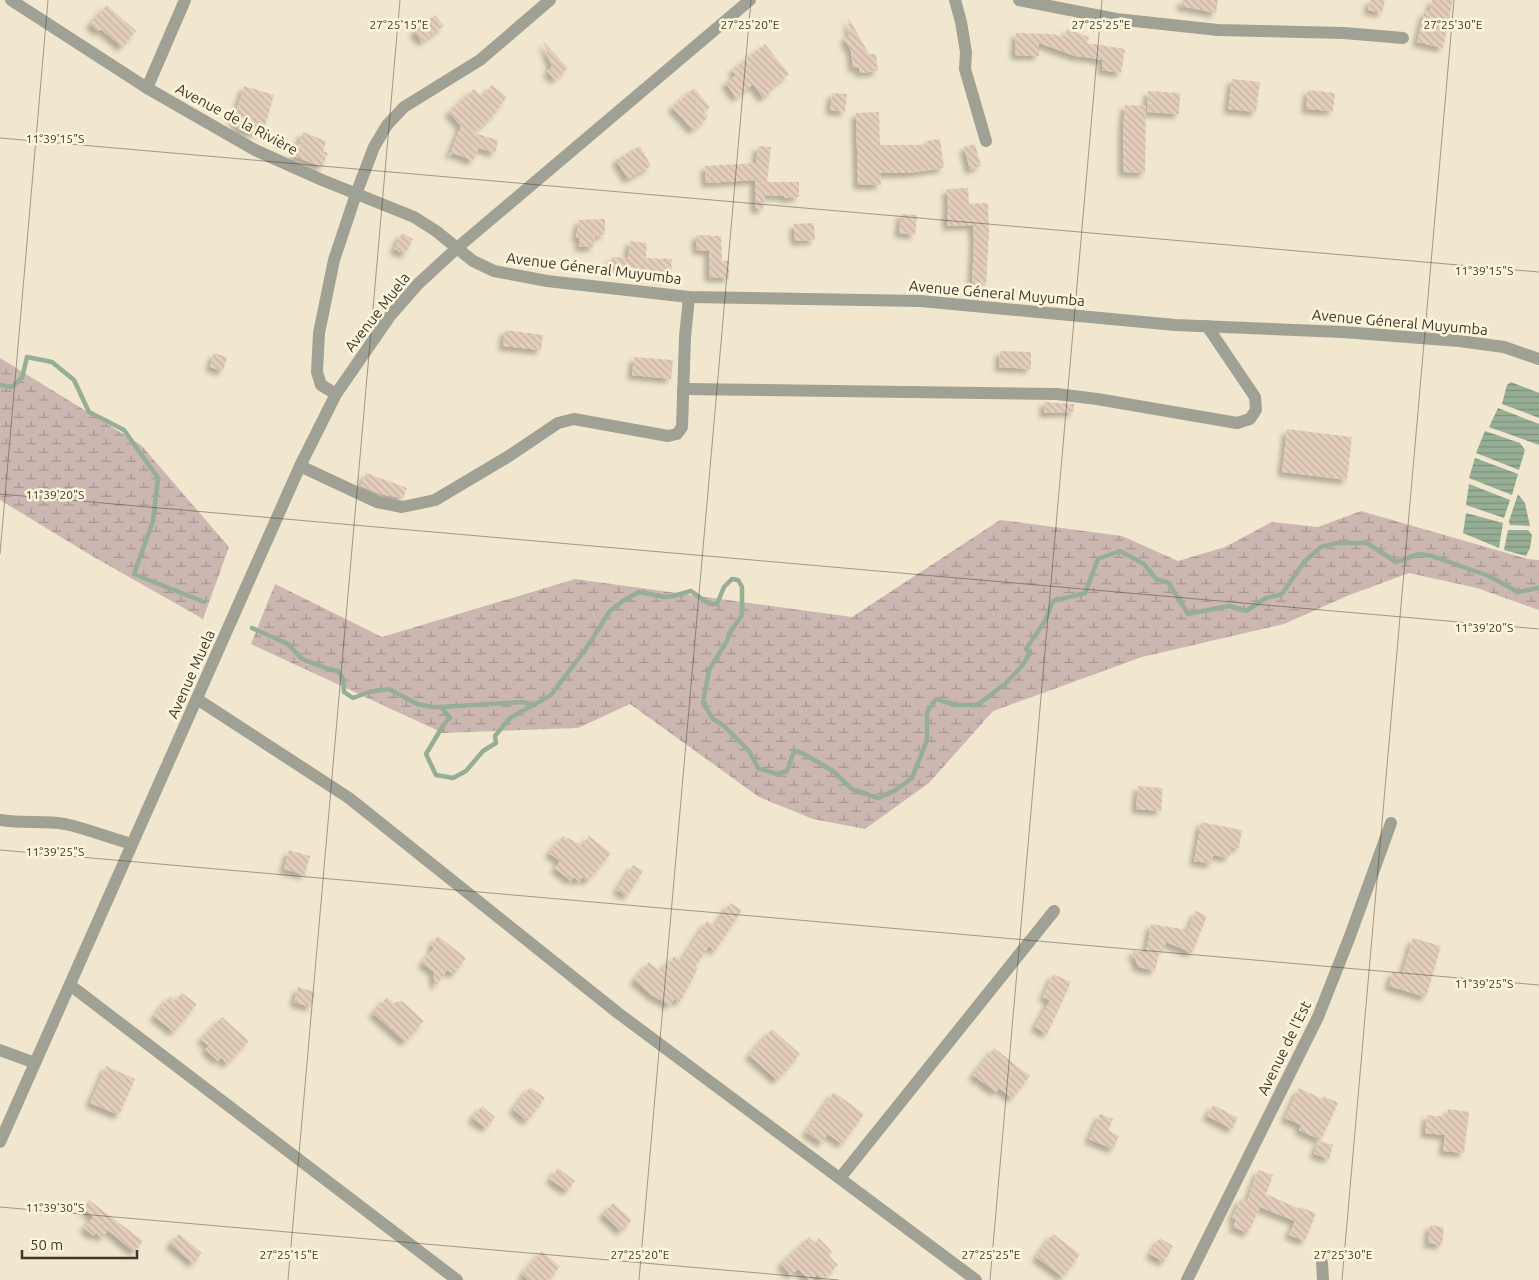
<svg xmlns="http://www.w3.org/2000/svg" width="1539" height="1280" viewBox="0 0 1539 1280" font-family="Ubuntu,sans-serif">
  <style>
    .wetland { fill: url(#wetland-marsh) }
    .water { fill: url(#water-rules) }
    .lines { fill: none; stroke-linecap: round; stroke-linejoin: round }
    .stream { stroke: #97ae96; stroke-width: 4.5 }
    .building { fill: url(#building-back-hatch); filter: url(#shadow) }
    .minor { stroke: #9ea194; stroke-width: 12 }
    .tertiary { stroke: #9ea194; stroke-width: 12 }
    .ticks { fill: none; stroke: #3c382e; stroke-width: 1; stroke-opacity: 0.45 }
    .labels { text-anchor: middle; dominant-baseline: central; stroke-width: 5; stroke-linejoin: round; paint-order: stroke }
    .street-label { font-size: 15px; fill: #3c382e; stroke: #fef5db }
    .ticks-label { font-size: 12px; text-anchor: middle; fill: #3c382e; stroke: #fef5db; stroke-width: 5; stroke-linejoin: round; paint-order: stroke }
  </style>
  <defs>
    <pattern id="wetland-marsh" width="20" height="14" patternUnits="userSpaceOnUse" patternTransform="scale(1.25)"><rect width="20" height="14" fill="#ccb6b1"/><path d="M1 5h8M5 5V1M11 12h8M15 12V8" fill="none" stroke="#a79590"/></pattern>
    <pattern id="water-rules" width="6" height="5" patternUnits="userSpaceOnUse" patternTransform="scale(1.25)"><rect width="6" height="5" fill="#97ae96"/><path d="M0 2.5h6" fill="none" stroke="#7c8f7b"/></pattern>
    <pattern id="building-back-hatch" width="6" height="6" patternUnits="userSpaceOnUse" patternTransform="scale(1.25)"><rect width="6" height="6" fill="#e4cebb"/><path d="M-1 5l2 2M0 0l6 6M5-1l2 2" fill="none" stroke="#c4b2a1"/></pattern>
    <filter id="shadow"><feDropShadow dx="-4.5" dy="4.5" stdDeviation="2.5" flood-color="#0004"/></filter>
  </defs>
  <rect width="100%" height="100%" fill="#f1e7ce"/>
  <g class="wetland">
    <path d="M0 358 141 445 229 547 203 619 92 556 0 500Z"/>
    <path d="M1361 511 1528 559 1539 560V610L1477 588 1409 573 1347 596 1284 624 1142 657 993 711 929 783 865 829 813 819 759 797 630 704 578 728 443 733 251 644 275 584 382 637 575 579 852 617 1000 520 1122 536 1178 561 1225 547 1272 522 1318 527Z"/>
  </g>
  <g class="water">
    <path d="M1511 382 1539 393V418L1502 404 1507 385Z"/>
    <path d="M1498 408 1539 424V445L1489 427Z"/>
    <path d="M1485 431 1520 443 1525 450 1519 470 1476 453Z"/>
    <path d="M1475 458 1518 474 1512 495 1469 478Z"/>
    <path d="M1469 484 1510 500 1504 518 1466 505Z"/>
    <path d="M1518 494 1525 503 1530 526 1510 525 1509 521Z"/>
    <path d="M1466 513 1503 523 1499 548 1463 533Z"/>
    <path d="M1508 530H1528L1532 535 1530 548 1526 556 1504 550Z"/>
  </g>
  <g class="lines">
    <g class="stream">
      <path d="M0 385 12 387 22 378 27 357 52 362 74 380 89 412 124 430 158 478 153 521 134 574 204 602"/>
      <path d="M252 628 288 644 302 659 328 669 338 671 343 679 344 692 353 698 369 692 389 689 417 704 433 707H441L450 718 444 724 426 754 436 775 453 778 466 771 483 751 496 743 495 736 510 718 551 695 585 650 610 611 623 601 639 592 665 597 673 596 691 591 709 604H717L724 587 732 579 738 580 742 587V615L729 634 727 641 709 670 703 703 713 719 724 726 749 751 758 768 777 774 787 771 794 751 802 753 833 771 852 789 878 798 896 790 912 778 927 740V712L936 699 956 705H977L1005 684 1022 666 1030 653 1026 649 1045 621 1053 601 1085 593 1098 559 1120 551 1144 564 1156 579 1169 583 1188 614 1229 606 1246 611 1266 598 1282 594 1304 562 1321 547 1337 543H1367L1396 562 1419 554 1432 556 1489 576 1518 592 1539 588"/>
      <path d="M441 707 523 702 532 705"/>
    </g>
  </g>
  <g class="building">
    <path d="M1182 0H1218L1216 13 1181 6Z"/>
    <path d="M1370 0H1385L1382 13 1368 10Z"/>
    <path d="M1432 0H1453L1443 48 1417 42 1424 13 1430 10Z"/>
    <path d="M107 5 136 31 122 47 101 29 98 31 90 24Z"/>
    <path d="M435 15 444 26 422 42 414 31Z"/>
    <path d="M848 17 869 54H876L878 71 860 73 859 67 853 68 851 51 844 38 850 35Z"/>
    <path d="M1067 29 1089 37 1087 43 1125 49 1121 73 1102 70 1103 60 1079 56 1078 57 1039 43V56L1015 55 1016 33 1053 34 1064 38Z"/>
    <path d="M543 41 568 68 555 80 547 71 552 67Z"/>
    <path d="M765 44 789 74 771 88 773 90 763 98 753 84 736 98 726 83 736 75 732 70Z"/>
    <path d="M1232 79 1260 82 1256 112 1228 109Z"/>
    <path d="M492 85 507 97 495 112 496 113 474 133 498 140 495 153 479 148 473 161 453 153 449 156 461 126 449 112 474 89 482 97Z"/>
    <path d="M244 86 274 95 263 132 256 130 255 134 238 129V124L233 122Z"/>
    <path d="M694 88 710 107 703 112 708 117 693 130 672 107Z"/>
    <path d="M1308 90 1335 93 1333 111 1306 109Z"/>
    <path d="M1148 91 1180 93 1179 114 1147 112Z"/>
    <path d="M832 93 847 94 845 112 830 110Z"/>
    <path d="M1125 105 1146 106 1145 173 1123 172V128Z"/>
    <path d="M879 112 880 145H927V141L940 139 944 168 908 173H880L881 185H858L856 113Z"/>
    <path d="M303 132 326 141 323 151 328 153 322 167 294 156Z"/>
    <path d="M975 144 981 166 970 170 964 147Z"/>
    <path d="M640 146 651 166 628 179 616 160Z"/>
    <path d="M758 146 771 147 767 182H799V197L784 198V196L765 195 763 209H755V180L706 183 705 166 756 163Z"/>
    <path d="M968 188 969 204 988 203 989 231 986 285 972 284 974 242 973 225 947 226V210H948L947 189Z"/>
    <path d="M901 214 917 215 915 235 899 233Z"/>
    <path d="M605 219V234L595 237 594 247H579L580 238 576 237 579 220Z"/>
    <path d="M814 223 815 240 795 241 794 224Z"/>
    <path d="M402 233 413 239 405 254 394 249Z"/>
    <path d="M696 235 721 236 722 261H729V278L709 277V251L697 250Z"/>
    <path d="M630 241 647 243 646 258 672 259 671 277H659V272L611 266 612 257 628 258Z"/>
    <path d="M505 330 543 335 541 350 503 346Z"/>
    <path d="M1000 351 1031 352V369L999 367Z"/>
    <path d="M214 353 227 357 223 371 210 367Z"/>
    <path d="M634 357 673 360 671 379 632 375Z"/>
    <path d="M1044 402 1074 404V412L1044 413Z"/>
    <path d="M1287 429 1352 437 1347 480 1282 472Z"/>
    <path d="M366 473 407 488 403 498 380 494 361 486Z"/>
    <path d="M1138 786 1163 788 1161 811 1136 809Z"/>
    <path d="M1201 822 1242 830 1239 848 1231 847 1229 858 1213 855 1212 864 1194 861Z"/>
    <path d="M563 836 582 845 589 836 611 853 588 881 583 877 579 882 574 877 571 881 555 868 560 861 549 853Z"/>
    <path d="M289 850 310 856 305 875 284 869Z"/>
    <path d="M633 865 643 871 627 896 617 890Z"/>
    <path d="M730 903 742 910 715 951 709 946 695 967 698 968 680 1002 674 999 670 1005 653 996 634 980 649 962 661 972 667 961 670 963 674 956 682 960 707 921 715 926Z"/>
    <path d="M1196 911 1207 916 1192 953 1166 942 1164 949 1160 948 1155 971 1138 967 1132 950 1146 953 1151 924 1188 930Z"/>
    <path d="M438 936 466 958 454 974 447 970 435 987 433 971 422 963 434 948 431 945Z"/>
    <path d="M1413 938 1441 946 1426 997 1389 986 1393 971 1402 974Z"/>
    <path d="M1053 974 1071 982 1047 1034 1035 1027 1050 1000 1043 997Z"/>
    <path d="M298 987 315 992 311 1007 294 1002Z"/>
    <path d="M182 993 197 1004 174 1032 154 1016 170 996 175 1001Z"/>
    <path d="M387 997 393 1003 402 1001 424 1021 405 1042 373 1013Z"/>
    <path d="M222 1017 249 1041 227 1064 221 1057 218 1061 205 1049 209 1046 201 1039Z"/>
    <path d="M772 1029 800 1054 777 1080 749 1055Z"/>
    <path d="M994 1048 1030 1076 1012 1098 999 1088 996 1092 973 1075Z"/>
    <path d="M106 1066 135 1079 119 1115 90 1103Z"/>
    <path d="M530 1087 545 1098 527 1121 513 1109Z"/>
    <path d="M1299 1088 1322 1099 1324 1096 1338 1103 1321 1140 1299 1130 1301 1125 1285 1118Z"/>
    <path d="M834 1092 864 1114 842 1144 828 1134 822 1143 806 1132Z"/>
    <path d="M1213 1105 1238 1118 1232 1129 1207 1116Z"/>
    <path d="M482 1106 495 1117 486 1128 472 1118Z"/>
    <path d="M1448 1109 1469 1112 1464 1153 1443 1151 1445 1135 1425 1133 1427 1115 1447 1117Z"/>
    <path d="M1100 1114 1113 1119 1108 1130 1119 1136 1113 1149 1089 1139Z"/>
    <path d="M1319 1141 1333 1145 1329 1159 1314 1154Z"/>
    <path d="M558 1168 575 1181 567 1191 550 1179Z"/>
    <path d="M1258 1170 1273 1175 1266 1194 1300 1209V1207L1316 1213 1305 1241 1289 1235 1295 1221 1260 1207 1248 1233 1233 1227 1236 1220 1232 1218 1241 1198 1247 1201Z"/>
    <path d="M89 1200 143 1241 134 1252 108 1230 102 1238 96 1233 94 1236 84 1228 93 1217 83 1208Z"/>
    <path d="M613 1203 632 1220 621 1231 603 1214Z"/>
    <path d="M1430 1225 1444 1227 1442 1245 1428 1243Z"/>
    <path d="M179 1234 202 1253 193 1263 170 1244Z"/>
    <path d="M1053 1234 1080 1254 1063 1277 1036 1257Z"/>
    <path d="M809 1237 815 1243 819 1238 832 1252 829 1256 838 1265 822 1280 817 1275 812 1280H809L798 1269 791 1275 781 1264Z"/>
    <path d="M1160 1238 1173 1246 1164 1262 1150 1254Z"/>
    <path d="M542 1251 560 1267 548 1280H528L522 1274Z"/>
  </g>
  <g class="lines">
    <g class="minor">
      <path d="M11 0 147 88 255 150 322 180 414 217 436 231 473 261 494 271 547 281 689 297 921 301 1175 325 1343 332 1459 341 1504 347 1539 359"/>
      <path d="M955 0 961 22 966 52 965 69 986 141"/>
      <path d="M1019 0 1116 19 1218 30 1344 33 1403 38"/>
      <path d="M147 88 185 0"/>
      <path d="M683 389 1057 394 1097 399 1237 423 1250 419 1256 410 1255 397 1207 326"/>
      <path d="M336 394 321 385 317 372 319 333 334 260 356 194 374 147 387 125 404 107 480 60 550 0"/>
      <path d="M300 466 377 502 402 507 435 500 509 456 558 423 574 419 668 436 677 434 682 427 685 337 689 297"/>
      <path d="M197 699 349 798 618 1013 976 1280"/>
      <path d="M0 820C22 824 44 820 65 824 88 829 110 838 132 844"/>
      <path d="M70 985 457 1280"/>
      <path d="M0 1050 35 1063"/>
      <path d="M840 1178 1054 911"/>
      <path d="M1322 1263 1323 1280"/>
      <path d="M1187 1280 1318 1017 1350 936 1391 823"/>
    </g>
    <path class="tertiary" d="M0 1142 240 601 300 466 336 394 390 316 418 284 457 248 750 0"/>
  </g>
  <path class="ticks" d="M0 138 1539 272M0 494 1539 629M0 554 48 0M0 850 1539 985M0 1207 839 1280M288 1280 400 0M639 1280 751 0M990 1280 1102 0M1342 1280 1454 0"/>
  <g class="labels">
    <g class="street-label">
      <text transform="translate(237 119) rotate(28)">Avenue de la Rivière</text>
      <text transform="translate(594 268) rotate(7)">Avenue Géneral Muyumba</text>
      <text transform="translate(997 293) rotate(5)">Avenue Géneral Muyumba</text>
      <text transform="translate(377 312) rotate(-52)">Avenue Muela</text>
      <text transform="translate(1400 322) rotate(5)">Avenue Géneral Muyumba</text>
      <text transform="translate(191 674) rotate(-66)">Avenue Muela</text>
      <text transform="translate(1284 1048) rotate(-64)">Avenue de l'Est</text>
    </g>
  </g>
  <g class="ticks-label">
    <text x="399" y="29">27°25'15"E</text>
    <text x="750" y="29">27°25'20"E</text>
    <text x="1101" y="29">27°25'25"E</text>
    <text x="1453" y="29">27°25'30"E</text>
    <text x="55" y="143">11°39'15"S</text>
    <text x="1484" y="275">11°39'15"S</text>
    <text x="55" y="499">11°39'20"S</text>
    <text x="1484" y="632">11°39'20"S</text>
    <text x="55" y="856">11°39'25"S</text>
    <text x="1484" y="988">11°39'25"S</text>
    <text x="55" y="1212">11°39'30"S</text>
    <text x="289" y="1259">27°25'15"E</text>
    <text x="640" y="1259">27°25'20"E</text>
    <text x="991" y="1259">27°25'25"E</text>
    <text x="1343" y="1259">27°25'30"E</text>
  </g>
  <path d="M22 1250v8h115v-8" fill="none" stroke="#3c382e" stroke-width="2.5"/>
  <text x="30" y="1250" font-size="15" fill="#3c382e" stroke="#fef5db" stroke-width="4" paint-order="stroke">50 m</text>
</svg>
